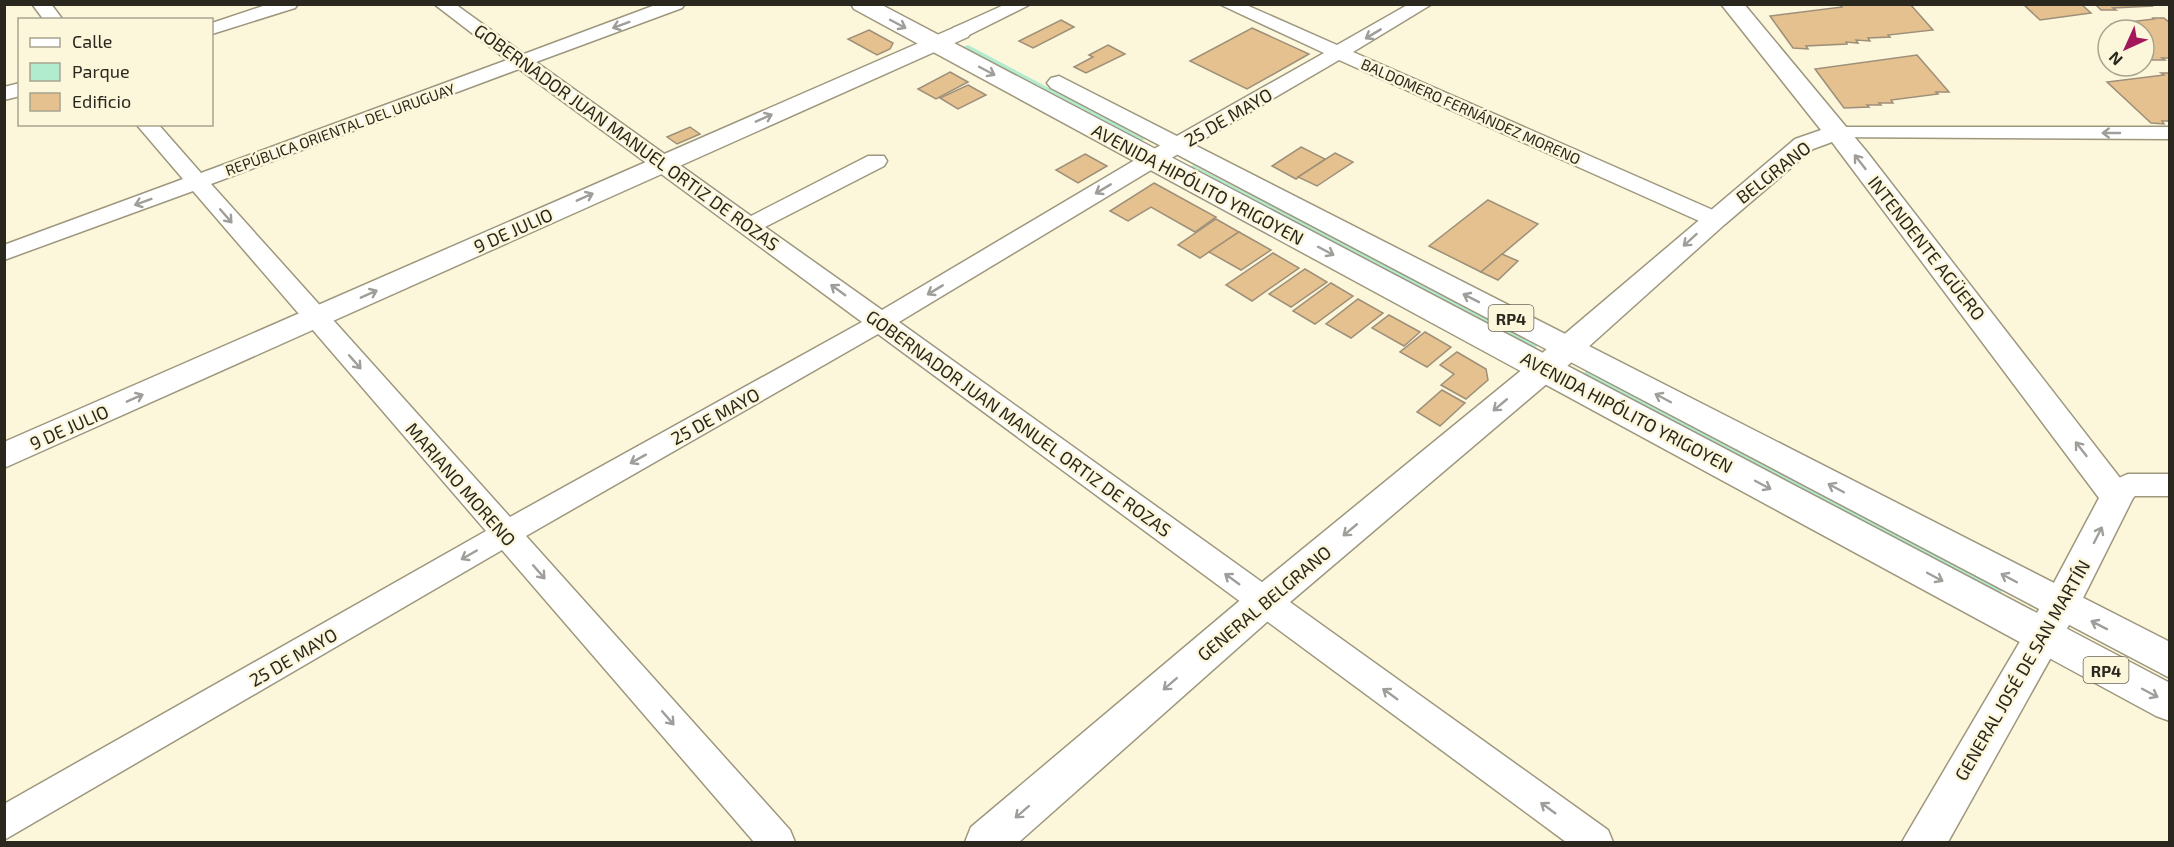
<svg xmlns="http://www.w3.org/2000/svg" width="2174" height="847" viewBox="0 0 2174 847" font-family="'Exo 2',sans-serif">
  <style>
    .green { fill: #b1eccf }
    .building { fill: #e4c18e; stroke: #9e8f79; stroke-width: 1.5 }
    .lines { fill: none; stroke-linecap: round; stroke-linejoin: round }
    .street-casing { stroke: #9d977e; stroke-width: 3 }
    .secondary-casing { stroke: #9d977e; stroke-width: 3 }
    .primary-casing { stroke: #9d977e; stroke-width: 3 }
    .street { fill: #fff; fill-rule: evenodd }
    .secondary { fill: #fff; fill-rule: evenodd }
    .primary { fill: #fff; fill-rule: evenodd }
    .oneway { stroke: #9f9e9a }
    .labels { text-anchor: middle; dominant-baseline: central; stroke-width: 5; stroke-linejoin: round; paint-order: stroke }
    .far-street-label { font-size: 15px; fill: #2a281e; stroke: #fcf6db }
    .shield { fill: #fcf6db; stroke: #696657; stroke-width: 1.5 }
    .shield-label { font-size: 16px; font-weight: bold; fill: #2a281e }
    .street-label { font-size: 18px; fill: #2a281e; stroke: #fcf6db }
  </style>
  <rect width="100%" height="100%" fill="#fcf6db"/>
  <g class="green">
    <path d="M968 45 1145 139 1141 141 963 47Z"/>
    <path d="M1193 165 1539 344 1535 348 1188 168Z"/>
    <path d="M1586 371 2003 589 1999 595 1582 375Z"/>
  </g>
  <g class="building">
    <path d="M1910 4 1933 30 1888 35 1890 37 1868 38 1870 41 1856 40 1858 43 1846 42 1847 44 1806 46 1808 49 1793 48 1770 16 1842 7 1840 5Z"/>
    <path d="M2023 4H2081L2091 13 2040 20Z"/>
    <path d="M2095 4H2150L2152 6 2113 8 2116 10H2101Z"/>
    <path d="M2153 18H2164L2170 23V58H2162L2165 60H2152L2144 53V30H2119L2112 24 2154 19Z"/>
    <path d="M1061 20 1074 27 1033 48 1019 41Z"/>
    <path d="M1252 28 1309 54 1247 89 1190 61Z"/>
    <path d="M869 30 893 43 890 49 877 55 848 39Z"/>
    <path d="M1108 45 1125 54 1086 73 1074 67 1093 57 1089 55Z"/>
    <path d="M1917 55 1949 92H1936L1938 94 1891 100 1893 103H1879L1881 105H1867L1869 107 1844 108 1815 69Z"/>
    <path d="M950 72 968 82 936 99 918 89Z"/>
    <path d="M2161 73H2170V121H2162L2164 124 2151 123 2107 82 2164 75Z"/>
    <path d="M968 85 986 95 958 109 940 98Z"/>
    <path d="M690 127 700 134 677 144 667 137Z"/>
    <path d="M1301 147 1325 159 1296 179 1272 166Z"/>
    <path d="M1335 153 1353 162 1317 186 1298 177Z"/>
    <path d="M1085 154 1107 166 1078 183 1056 170Z"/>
    <path d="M1154 183 1216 217 1195 232 1151 207 1128 221 1110 211Z"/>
    <path d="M1488 200 1538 224 1481 272 1429 246Z"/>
    <path d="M1216 219 1239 232 1200 258 1178 245Z"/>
    <path d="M1239 232 1271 250 1241 270 1209 252Z"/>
    <path d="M1273 253 1299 268 1252 301 1226 285Z"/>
    <path d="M1502 254 1518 261 1498 280 1481 272Z"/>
    <path d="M1305 269 1327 282 1291 307 1269 294Z"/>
    <path d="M1331 283 1353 296 1315 324 1293 311Z"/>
    <path d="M1358 299 1383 313 1351 338 1326 324Z"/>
    <path d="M1389 315 1420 332 1404 346 1372 328Z"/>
    <path d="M1425 332 1451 347 1427 367 1400 352Z"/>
    <path d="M1457 352 1486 369 1488 380 1466 399 1441 385 1454 374 1440 365Z"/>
    <path d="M1442 390 1465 403 1440 426 1417 412Z"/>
  </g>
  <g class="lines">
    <g class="street-casing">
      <g id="street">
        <path d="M32 4H51L63 20H44Z"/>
        <path d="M269 4H298L295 8 212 34V23Z"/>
        <path d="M434 4H455L524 54 658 4H685L682 8 536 62 751 216 868 156H884L887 161 884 166 765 227 882 310 1145 154 1324 53 1219 4H1244L1337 45 1409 4H1432L1353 52 1722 214 1725 219 1722 224H1706L1339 60 1161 164 899 322 1608 830 1613 842H1566L878 334 526 536 790 830 795 842H754L502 550 4 840V804L486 531 193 191 4 260V245L183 179 136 124H158L201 173 507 60ZM519 69 862 322 510 517 211 184Z"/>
        <path d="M1006 4H1031L967 36 960 38 951 32 953 28Z"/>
        <path d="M20 83V96L4 100V87Z"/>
        <path d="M1838 127H2170V139L1831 137 1828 133 1831 129Z"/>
        <path d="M2128 474H2170V496H2135C2126 505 2120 508 2107 504L2103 496C2109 485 2116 478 2128 474Z"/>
      </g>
    </g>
    <g class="secondary-casing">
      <g id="secondary">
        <path d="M1721 4H1744L1867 152 2134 496 2074 616 1948 842H1902L2048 594 2099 498 1832 142 1813 149 1724 225 1556 376 1276 614 1019 842H965L971 827 1250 592 1534 360 1795 139 1821 130Z"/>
        <path d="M960 25 968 27 971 32 968 37 4 468V442Z"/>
      </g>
    </g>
    <g class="primary-casing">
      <g id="primary">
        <path d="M851 4H880L2170 683V721L2156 716 854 9Z"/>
        <path d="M1059 76 2170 642V678L1051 88 1047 83 1051 78Z"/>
      </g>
    </g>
    <use href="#street" class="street"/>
    <use href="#secondary" class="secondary"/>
    <use href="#primary" class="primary"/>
  </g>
  <defs><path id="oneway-shaft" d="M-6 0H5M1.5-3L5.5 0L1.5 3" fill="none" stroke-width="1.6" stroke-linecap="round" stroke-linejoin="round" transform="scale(1.5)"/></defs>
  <g class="oneway">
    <use href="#oneway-shaft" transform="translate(898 24) rotate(28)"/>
    <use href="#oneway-shaft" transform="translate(621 25) rotate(160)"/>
    <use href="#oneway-shaft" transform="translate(1373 34) rotate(149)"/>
    <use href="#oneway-shaft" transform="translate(987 71) rotate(28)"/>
    <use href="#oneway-shaft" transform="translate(764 118) rotate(-24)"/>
    <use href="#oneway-shaft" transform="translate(2111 133) rotate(180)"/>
    <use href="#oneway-shaft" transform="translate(1860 162) rotate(-128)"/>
    <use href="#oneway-shaft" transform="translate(1103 189) rotate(149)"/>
    <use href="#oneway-shaft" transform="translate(585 197) rotate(-24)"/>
    <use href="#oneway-shaft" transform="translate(143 202) rotate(160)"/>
    <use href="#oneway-shaft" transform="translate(226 216) rotate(49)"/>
    <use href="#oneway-shaft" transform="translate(1690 240) rotate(138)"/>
    <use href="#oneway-shaft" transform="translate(1326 251) rotate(28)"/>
    <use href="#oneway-shaft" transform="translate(838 290) rotate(-144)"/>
    <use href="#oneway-shaft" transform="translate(935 290) rotate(149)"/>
    <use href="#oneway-shaft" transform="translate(369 294) rotate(-24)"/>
    <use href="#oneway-shaft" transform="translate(1471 298) rotate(-153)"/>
    <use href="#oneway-shaft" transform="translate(355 362) rotate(49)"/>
    <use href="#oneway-shaft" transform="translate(135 398) rotate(-24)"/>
    <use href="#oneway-shaft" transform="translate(1663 398) rotate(-152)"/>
    <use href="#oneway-shaft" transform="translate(1500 405) rotate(140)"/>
    <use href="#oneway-shaft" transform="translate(2081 449) rotate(-128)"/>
    <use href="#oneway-shaft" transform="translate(638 459) rotate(151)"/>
    <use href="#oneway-shaft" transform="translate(1763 485) rotate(28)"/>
    <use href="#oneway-shaft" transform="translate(1836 488) rotate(-152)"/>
    <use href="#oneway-shaft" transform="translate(1350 530) rotate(140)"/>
    <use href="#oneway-shaft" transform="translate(2098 535) rotate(-63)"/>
    <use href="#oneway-shaft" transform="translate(469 555) rotate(150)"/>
    <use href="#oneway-shaft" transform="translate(539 572) rotate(49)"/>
    <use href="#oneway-shaft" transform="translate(1935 577) rotate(28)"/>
    <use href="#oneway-shaft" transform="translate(2009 578) rotate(-152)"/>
    <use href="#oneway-shaft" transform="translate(1232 579) rotate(-144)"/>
    <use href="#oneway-shaft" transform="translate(2099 625) rotate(-153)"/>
    <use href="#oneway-shaft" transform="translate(1170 684) rotate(139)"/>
    <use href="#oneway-shaft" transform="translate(2150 693) rotate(28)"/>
    <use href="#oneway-shaft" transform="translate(1390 694) rotate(-144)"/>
    <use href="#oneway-shaft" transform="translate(668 718) rotate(49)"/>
    <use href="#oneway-shaft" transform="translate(1548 808) rotate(-144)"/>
    <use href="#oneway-shaft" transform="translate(1022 812) rotate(139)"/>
  </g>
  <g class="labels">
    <g class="far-street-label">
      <text transform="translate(1471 111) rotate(24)">BALDOMERO FERNÁNDEZ MORENO</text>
      <text transform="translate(340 129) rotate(-20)">REPÚBLICA ORIENTAL DEL URUGUAY</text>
    </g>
    <g class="shield">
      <rect x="1488.5" y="305" width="45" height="26" rx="4.5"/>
      <rect x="2083.5" y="657" width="45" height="26" rx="4.5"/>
    </g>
    <g class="shield-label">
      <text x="1511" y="318">RP4</text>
      <text x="2106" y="670">RP4</text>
    </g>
    <g class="street-label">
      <text transform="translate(1228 117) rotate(-30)">25 DE MAYO</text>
      <text transform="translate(627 137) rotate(36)">GOBERNADOR JUAN MANUEL ORTIZ DE ROZAS</text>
      <text transform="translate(1773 172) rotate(-38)">BELGRANO</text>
      <text transform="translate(1198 184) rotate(28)">AVENIDA HIPÓLITO YRIGOYEN</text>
      <text transform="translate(513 230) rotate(-24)">9 DE JULIO</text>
      <text transform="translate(1927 248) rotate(52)">INTENDENTE AGÜERO</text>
      <text transform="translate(1627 412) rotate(28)">AVENIDA HIPÓLITO YRIGOYEN</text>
      <text transform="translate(715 416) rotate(-29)">25 DE MAYO</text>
      <text transform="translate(1019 423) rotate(36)">GOBERNADOR JUAN MANUEL ORTIZ DE ROZAS</text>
      <text transform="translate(69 427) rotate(-24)">9 DE JULIO</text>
      <text transform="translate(461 484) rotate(49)">MARIANO MORENO</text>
      <text transform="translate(1264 603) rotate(-40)">GENERAL BELGRANO</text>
      <text transform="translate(293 657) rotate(-30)">25 DE MAYO</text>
      <text transform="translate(2022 670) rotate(-60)">GENERAL JOSÉ DE SAN MARTÍN</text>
    </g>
  </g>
  <rect width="2174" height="847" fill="none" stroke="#2a281e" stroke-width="12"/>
  <rect x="18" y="18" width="195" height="108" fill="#fcf6db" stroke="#a8a48f" stroke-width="1.5"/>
  <rect x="30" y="38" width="30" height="9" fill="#ffffff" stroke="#a8a48f" stroke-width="1.5"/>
  <text x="72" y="48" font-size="18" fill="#2a281e">Calle</text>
  <rect x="30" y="63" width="30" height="18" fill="#b1eccf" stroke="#a8a48f" stroke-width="1.5"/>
  <text x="72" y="78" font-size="18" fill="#2a281e">Parque</text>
  <rect x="30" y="93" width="30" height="18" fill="#e4c18e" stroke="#a8a48f" stroke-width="1.5"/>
  <text x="72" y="108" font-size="18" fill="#2a281e">Edificio</text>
  <g transform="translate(2126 48) rotate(225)"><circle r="28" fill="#fcf6db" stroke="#a8a48f" stroke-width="1.5"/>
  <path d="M0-4.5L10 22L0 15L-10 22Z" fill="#a5175b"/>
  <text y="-9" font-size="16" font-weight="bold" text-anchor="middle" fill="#2a281e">N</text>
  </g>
</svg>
